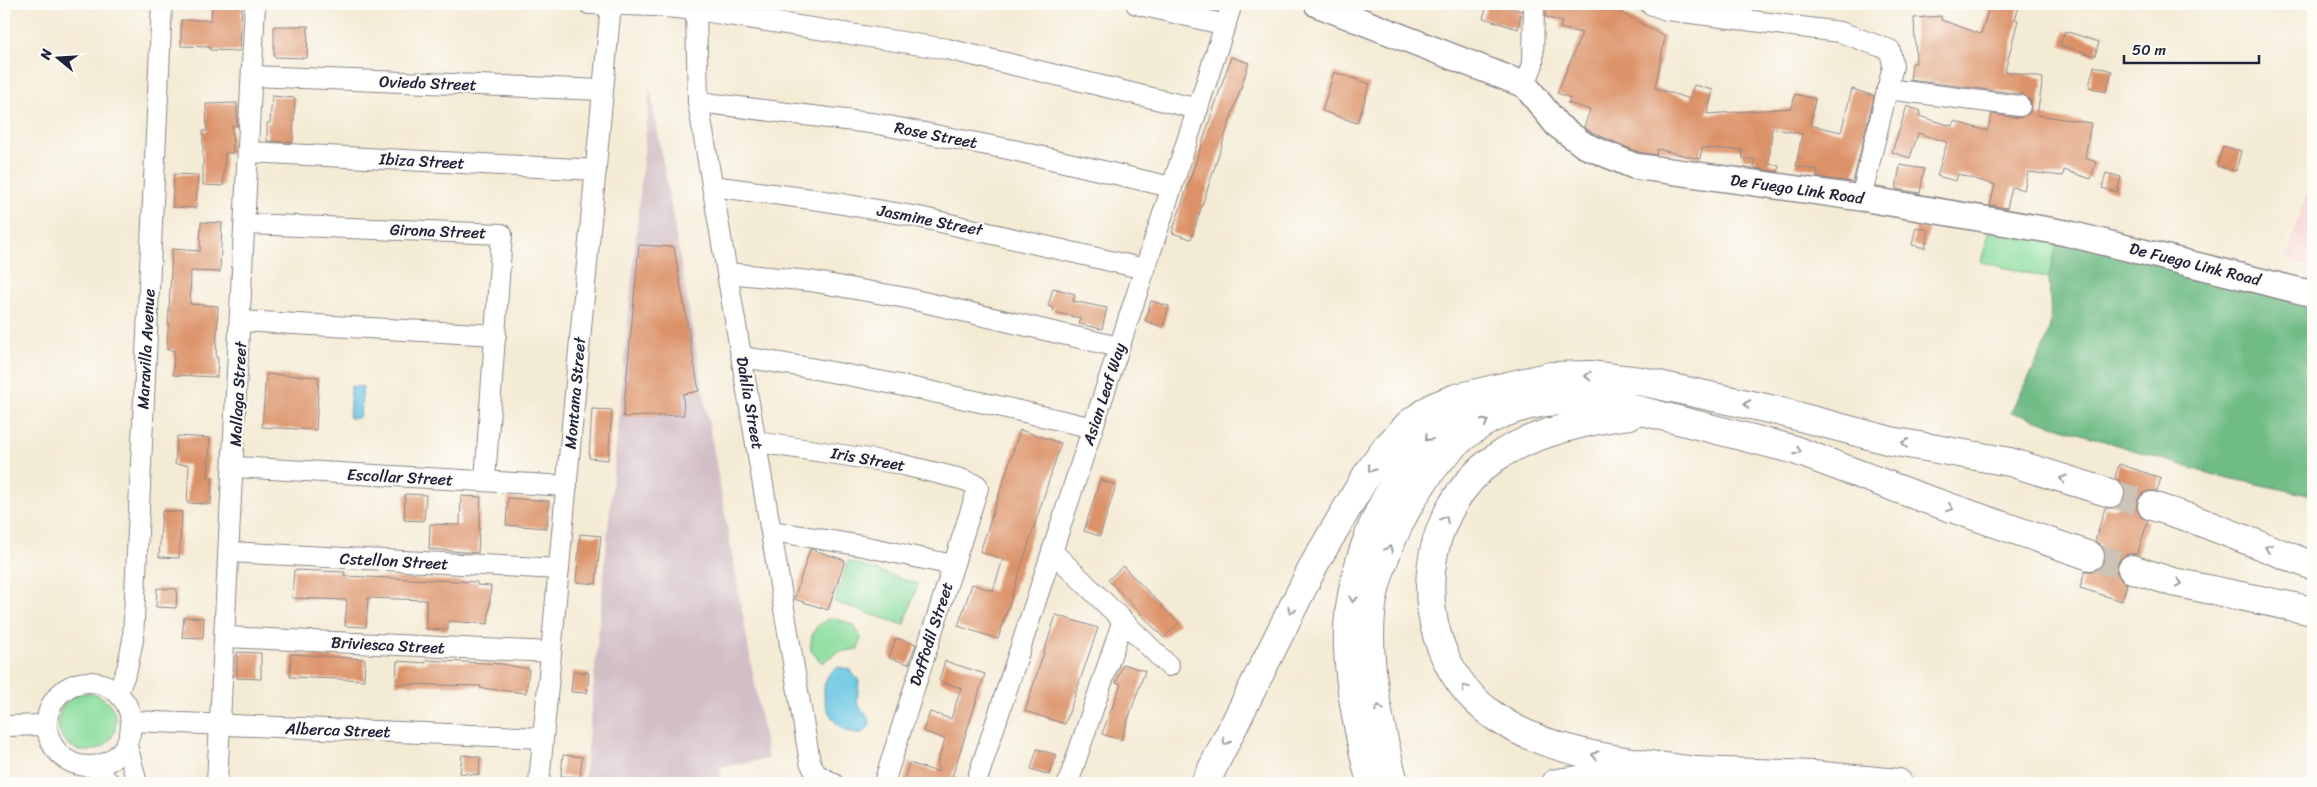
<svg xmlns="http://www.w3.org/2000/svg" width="2317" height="787" viewBox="0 0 2317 787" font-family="Sriracha,sans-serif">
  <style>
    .built { fill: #f7d0cf }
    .industrial { fill: #d2bec5 }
    .green { fill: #8add9e; stroke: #56806c }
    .forest { fill: #6fbc85; stroke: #486f60 }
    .water { fill: #63c4e2; stroke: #42738e }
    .building { fill: #dc9268 }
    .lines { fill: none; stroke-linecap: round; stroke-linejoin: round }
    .motorway-tunnel { stroke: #cac3b6; stroke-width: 28; stroke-dasharray: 28 14; stroke-linecap: butt }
    .minor-casing { stroke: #8b8688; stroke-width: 22 }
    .tertiary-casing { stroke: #8b8688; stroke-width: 28 }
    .motorway-casing { stroke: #8b8688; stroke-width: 30 }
    .minor { stroke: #fff; stroke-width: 20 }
    .tertiary { stroke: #fff; stroke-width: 25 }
    .motorway { stroke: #fff; stroke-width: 28 }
    .oneway { stroke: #9c9ca7 }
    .labels { text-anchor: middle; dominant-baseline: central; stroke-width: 4.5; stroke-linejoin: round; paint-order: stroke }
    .street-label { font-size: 16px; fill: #22223b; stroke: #fdfcf7 }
  </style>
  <rect width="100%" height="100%" fill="#fdfcf7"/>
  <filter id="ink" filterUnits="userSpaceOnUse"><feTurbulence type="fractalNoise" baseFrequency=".02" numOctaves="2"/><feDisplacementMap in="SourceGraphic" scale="10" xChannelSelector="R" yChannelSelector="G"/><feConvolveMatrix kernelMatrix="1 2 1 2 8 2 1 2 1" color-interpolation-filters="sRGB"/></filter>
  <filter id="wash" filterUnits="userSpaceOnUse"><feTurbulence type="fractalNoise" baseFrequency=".0096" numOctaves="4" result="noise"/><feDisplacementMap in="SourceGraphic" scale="20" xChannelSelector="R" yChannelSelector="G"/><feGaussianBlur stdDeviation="1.12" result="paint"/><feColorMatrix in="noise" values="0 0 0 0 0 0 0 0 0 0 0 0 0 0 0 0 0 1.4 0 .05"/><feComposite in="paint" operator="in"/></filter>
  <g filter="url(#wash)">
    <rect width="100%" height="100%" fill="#f4ebd5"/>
    <path class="built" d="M2313 171V268L2286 259Z"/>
    <path class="industrial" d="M650 88 768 759 720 767 722 783H584Z"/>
    <g class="green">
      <path d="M1991 223 2058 239 2049 278 1981 262Z"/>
      <path d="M848 561 918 584 904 625 834 602Z"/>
      <path d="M833 618 854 625 861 638 858 649 837 652 822 663 811 651C810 633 815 623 833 618Z"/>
      <circle cx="87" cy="722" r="29"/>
    </g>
    <path class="forest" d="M2058 239 2313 301V496L2210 474 2011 412 2034 367 2046 341 2051 321 2049 278Z"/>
    <g class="water">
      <path d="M351 386 363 387 360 416 357 418H349Z"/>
      <path d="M837 667 849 669 859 681 857 702C861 713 881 722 861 733 830 736 809 684 837 667Z"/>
    </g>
    <g id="blocks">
      <g class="building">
        <path d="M212 4H242L240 51 210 50V47L181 46V20H211Z"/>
        <path d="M1488 4H1498L1522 11 1518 29 1483 18Z"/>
        <path d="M1546 4H1606L1665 37 1655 88 1690 99 1694 85 1713 90 1707 114 1792 108 1795 94 1815 99 1810 125 1841 132 1852 89 1874 96 1853 182 1817 177 1818 170 1796 166 1802 134 1772 128 1769 164 1779 166 1778 172 1754 168 1755 159H1743L1742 150 1702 148 1700 159 1657 149 1656 155 1638 152 1591 132 1584 127 1590 110 1568 103 1570 98 1557 93 1582 33 1560 28 1562 22 1546 17Z"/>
        <path d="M1990 4H2020L2015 19 2018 20 2005 71 2043 78 2037 115 2091 123 2085 158 2096 162 2091 179 2064 170 2063 176 2028 172 2024 190 2012 187 2007 208 1990 205 1995 185 1958 174 1956 181 1937 176 1947 142 1918 133 1910 158 1892 152 1907 106 1921 111 1919 116 1952 126 1954 121 1987 131 1992 114 2019 118 2030 113 2031 101 2022 94 1910 80 1912 63H1916L1914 18 1941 16V20L1981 34Z"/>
        <path d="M274 26H308L307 58 274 57Z"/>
        <path d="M2065 31 2099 42 2095 56 2060 45Z"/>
        <path d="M1231 57 1249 63 1191 239 1172 233Z"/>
        <path d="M2094 66 2112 71 2106 92 2089 87Z"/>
        <path d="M1334 72 1370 84 1357 123 1322 111Z"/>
        <path d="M272 96 295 98 293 142 267 141V123H270Z"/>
        <path d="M237 103V126H232L233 153H225L223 186 203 185V131H207L206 104Z"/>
        <path d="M2223 146 2241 151 2236 171 2217 166Z"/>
        <path d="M1900 165 1924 169 1920 193 1896 189Z"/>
        <path d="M2106 173 2121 177 2117 192 2102 188Z"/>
        <path d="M174 174 198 175 196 208 172 207Z"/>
        <path d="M201 222 222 223 220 272 191 271 190 304 218 306 216 358H218L217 377 173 375 174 350H167L172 249 200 251Z"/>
        <path d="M1916 227 1929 230 1925 248 1912 245Z"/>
        <path d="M639 245 674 247 699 391 683 394 684 415 623 417Z"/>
        <path d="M1053 288 1075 294 1073 301 1107 308 1102 329 1079 324 1080 318 1053 312 1054 308 1048 306Z"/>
        <path d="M1151 301 1169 306 1163 327 1145 321Z"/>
        <path d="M266 374 319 377 316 430 262 427Z"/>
        <path d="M592 409 612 410 608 460 589 458Z"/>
        <path d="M1020 430 1061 443 998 639 958 626 972 584 993 591 1003 559 980 552Z"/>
        <path d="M177 436 210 438 208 478H212L211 504 187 503 189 465 175 464Z"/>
        <path d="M2119 464 2161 478 2157 491H2148L2141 495 2137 501V510L2141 517 2148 521 2137 554H2128L2121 558 2117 564V573L2121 580 2127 584 2122 601 2080 588 2085 571H2092L2100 568 2105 561V554L2102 546 2095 541 2105 508H2114L2120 505 2125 498V489L2121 482 2115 478Z"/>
        <path d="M1100 480 1116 485 1100 536 1084 531Z"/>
        <path d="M405 494 426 495 424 521 404 520Z"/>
        <path d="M461 496 481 497 478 553 429 549 430 524 460 525Z"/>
        <path d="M508 498 549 501 547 528 506 525Z"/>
        <path d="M162 511 182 512 179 558 159 557Z"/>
        <path d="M580 534 601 536 596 584 576 582Z"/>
        <path d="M810 549 845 560 828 610 794 599Z"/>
        <path d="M1123 566 1179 623 1164 638 1108 580Z"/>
        <path d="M294 570 345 572 344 576 477 582V585L491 586 488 624 448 621V630L426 629V600L368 598 366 627 345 626 347 600 292 598Z"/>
        <path d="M157 588 177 589 176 608 156 607Z"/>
        <path d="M1056 615 1098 628 1065 724 1025 711Z"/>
        <path d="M184 617 204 618 203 638 182 637Z"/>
        <path d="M896 638 916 644 909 664 889 658Z"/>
        <path d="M237 652 261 653V679L237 678Z"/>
        <path d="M291 654 365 659 364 680 290 677Z"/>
        <path d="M426 660 502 664 529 669 526 693 480 688 481 686 396 684 397 661 426 663Z"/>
        <path d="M945 661 985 674 952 777 962 780V783H903L909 763 938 772V761L945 739 923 731 930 712 951 719 961 688 939 681Z"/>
        <path d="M1123 664 1145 671 1121 740 1102 734 1121 684 1116 683Z"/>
        <path d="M573 671 589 673 587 693 571 692Z"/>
        <path d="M1037 749 1056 755 1049 775 1031 769Z"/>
        <path d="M462 755 480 757 479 775 460 773Z"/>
        <path d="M563 755 582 757 580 777 561 776Z"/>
      </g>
    </g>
  </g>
  <g filter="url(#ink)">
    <use href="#blocks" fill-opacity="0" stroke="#8b8688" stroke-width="1"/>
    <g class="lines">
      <g class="motorway-tunnel">
        <path d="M2110 493 2152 506"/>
        <path d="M2090 556 2132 569"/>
      </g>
      <g class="minor-casing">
        <g id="minor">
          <path d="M589 4 656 6 696 10 947 49 1198 109"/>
          <path d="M1136 4 1226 25"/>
          <path d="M1650 4 1667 10 1840 32 1890 50 1893 66 1861 198"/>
          <path d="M696 10 698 102 810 762 816 774 833 783"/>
          <path d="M252 76 603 90"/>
          <path d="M1525 85 1533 64 1534 4"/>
          <path d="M1887 89 2020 106"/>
          <path d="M698 102 878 124 1013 150 1171 187"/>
          <path d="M249 152 596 170"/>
          <path d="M712 186 819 200 919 217 1145 269"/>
          <path d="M246 224 502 234 485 481"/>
          <path d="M727 273 810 281 906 298 1119 347"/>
          <path d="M241 321 496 335"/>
          <path d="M742 357C861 375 976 400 1093 428"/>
          <path d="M757 442 895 463 961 479 977 485 978 488 884 783"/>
          <path d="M234 467 567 486"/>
          <path d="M772 531 863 546 953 565"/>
          <path d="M1052 551 1169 666"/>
          <path d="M230 552 559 569"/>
          <path d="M225 637 551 652"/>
          <circle cx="89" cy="724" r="42"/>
          <path d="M118 692 127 669 133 640 162 4"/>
          <path d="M132 721 543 738"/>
          <path d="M4 726 47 725"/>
          <path d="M127 745 137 783"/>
          <path d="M94 767 110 783"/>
          <path d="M217 783 255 4"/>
          <path d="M539 783 611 4"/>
          <path d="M976 783 1232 4"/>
          <path d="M1068 783 1123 620"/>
        </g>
      </g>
      <g class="tertiary-casing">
        <path id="tertiary" d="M1317 4 1525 85 1557 125 1584 145 1634 166 1861 198 2066 233 2313 294"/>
      </g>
      <g class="motorway-casing">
        <g id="motorway">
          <path d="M1630 415C1591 419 1527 435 1495 458 1411 518 1408 650 1490 713 1544 754 1629 762 1695 771"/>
          <path d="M2152 506 2193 519 2313 566"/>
          <path d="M2132 569 2173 582 2313 611"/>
          <path d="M1205 783 1316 561 1366 476 1387 447 1410 423 1433 407 1456 398 1551 376 1589 375 1640 381 1774 410 1891 441 2010 462 2110 493"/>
          <path d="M1371 783C1360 740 1350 694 1348 649 1344 564 1396 444 1473 403"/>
          <path d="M1394 783C1381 731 1366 668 1371 615 1373 584 1386 552 1399 524 1444 433 1502 391 1607 402L1792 449 1920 497 2090 556"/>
          <path d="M1556 783 1608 776 1695 771 1812 775 1898 783"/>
        </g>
      </g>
      <use href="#minor" class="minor"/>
      <use href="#tertiary" class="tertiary"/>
      <use href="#motorway" class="motorway"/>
    </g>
    <defs><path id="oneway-chevron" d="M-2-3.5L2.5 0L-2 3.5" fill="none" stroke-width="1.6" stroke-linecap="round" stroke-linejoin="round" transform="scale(1.25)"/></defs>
    <g class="oneway">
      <use href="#oneway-chevron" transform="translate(1588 376) rotate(-178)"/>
      <use href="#oneway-chevron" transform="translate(1747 404) rotate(-168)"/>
      <use href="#oneway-chevron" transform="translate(1485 422) rotate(-28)"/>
      <use href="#oneway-chevron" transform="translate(1428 438) rotate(132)"/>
      <use href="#oneway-chevron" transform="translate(1905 443) rotate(-170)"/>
      <use href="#oneway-chevron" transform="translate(1798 451) rotate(20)"/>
      <use href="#oneway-chevron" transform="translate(1371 469) rotate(126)"/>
      <use href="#oneway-chevron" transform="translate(2063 479) rotate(-163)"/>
      <use href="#oneway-chevron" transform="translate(1950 508) rotate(20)"/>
      <use href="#oneway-chevron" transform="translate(1445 519) rotate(-65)"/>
      <use href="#oneway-chevron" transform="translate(2268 548) rotate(-159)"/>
      <use href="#oneway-chevron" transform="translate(1389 549) rotate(-69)"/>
      <use href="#oneway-chevron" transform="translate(2179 583) rotate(13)"/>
      <use href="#oneway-chevron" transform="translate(1353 599) rotate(100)"/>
      <use href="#oneway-chevron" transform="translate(1291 610) rotate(117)"/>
      <use href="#oneway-chevron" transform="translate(1465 688) rotate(-130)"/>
      <use href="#oneway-chevron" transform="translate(1379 708) rotate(-100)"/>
      <use href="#oneway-chevron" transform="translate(1226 742) rotate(117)"/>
      <use href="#oneway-chevron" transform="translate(1595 755) rotate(-168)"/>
    </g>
  </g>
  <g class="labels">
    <g class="street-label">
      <text transform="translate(428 83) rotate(2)">Oviedo Street</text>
      <text transform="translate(936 135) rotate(11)">Rose Street</text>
      <text transform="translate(422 161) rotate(3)">Ibiza Street</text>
      <text transform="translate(1797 189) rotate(8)">De Fuego Link Road</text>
      <text transform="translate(930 220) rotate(11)">Jasmine Street</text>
      <text transform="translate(438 231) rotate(2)">Girona Street</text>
      <text transform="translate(2195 264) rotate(14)">De Fuego Link Road</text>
      <text transform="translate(146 349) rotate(-87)">Maravilla Avenue</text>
      <text transform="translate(575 393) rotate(-85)">Montana Street</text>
      <text transform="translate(238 394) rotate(-87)">Mallaga Street</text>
      <text transform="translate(1104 394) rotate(-72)">Asian Leaf Way</text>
      <text transform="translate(750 403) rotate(80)">Dahlia Street</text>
      <text transform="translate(868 459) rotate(10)">Iris Street</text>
      <text transform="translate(400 477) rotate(3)">Escollar Street</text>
      <text transform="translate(394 561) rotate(3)">Cstellon Street</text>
      <text transform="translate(931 634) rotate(-72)">Daffodil Street</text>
      <text transform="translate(388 645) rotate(3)">Briviesca Street</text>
      <text transform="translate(338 730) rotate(2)">Alberca Street</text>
    </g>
  </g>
  <rect width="2317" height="787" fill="none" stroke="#fdfcf7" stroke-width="20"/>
  <g transform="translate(58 58) rotate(288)" stroke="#fdfcf7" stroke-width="4" paint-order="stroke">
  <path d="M0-4L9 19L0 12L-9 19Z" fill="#22223b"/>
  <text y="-8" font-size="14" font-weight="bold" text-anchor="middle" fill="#22223b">N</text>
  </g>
  <path d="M2124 55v8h135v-8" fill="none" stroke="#22223b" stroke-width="2.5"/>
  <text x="2132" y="55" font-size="15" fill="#22223b" stroke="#fdfcf7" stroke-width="4" paint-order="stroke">50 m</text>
</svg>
